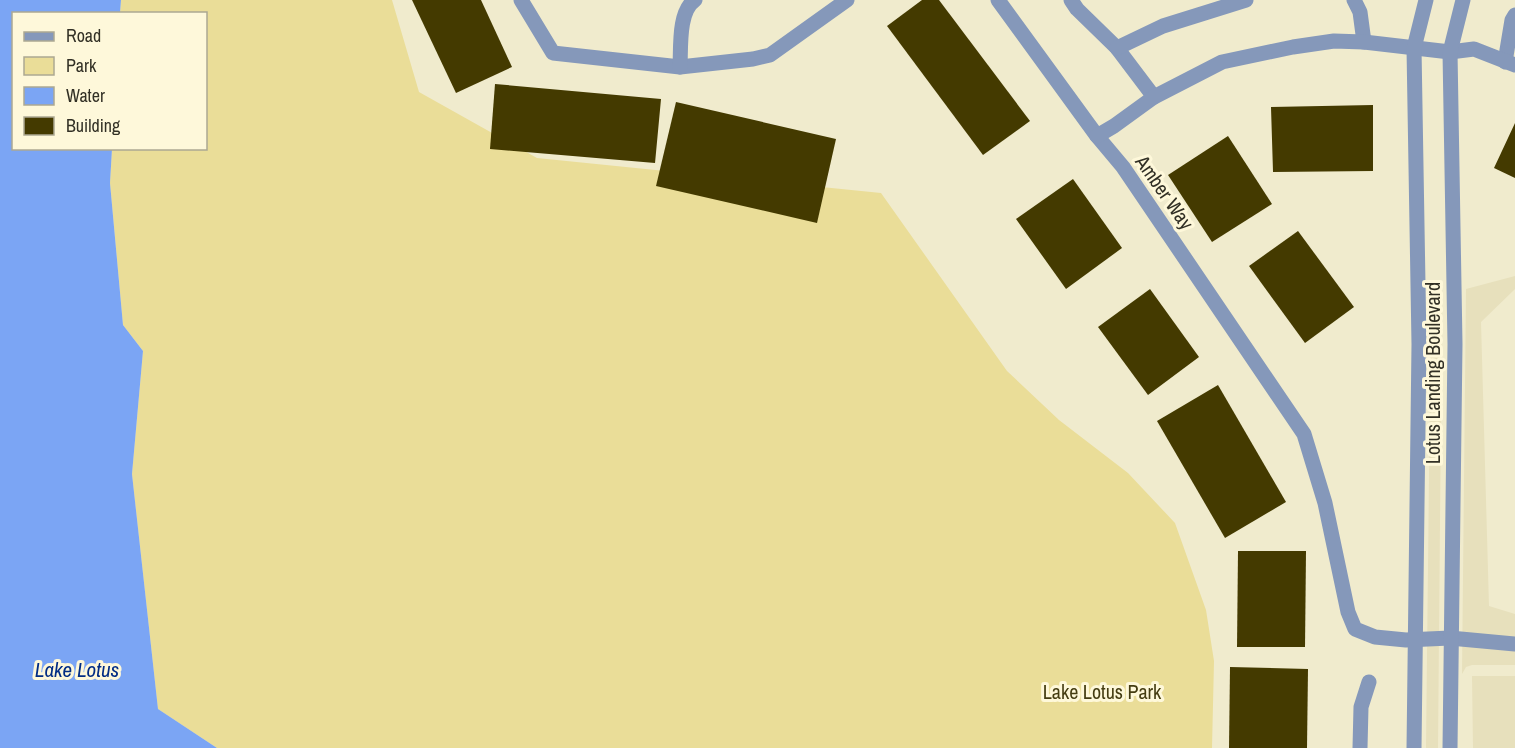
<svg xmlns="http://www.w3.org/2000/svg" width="1515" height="748" viewBox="0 0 1515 748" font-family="'Archivo Narrow',sans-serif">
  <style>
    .built { fill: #e7e0bc }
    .green { fill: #eadd98 }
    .water { fill: #7ba5f4 }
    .building { fill: #443a00 }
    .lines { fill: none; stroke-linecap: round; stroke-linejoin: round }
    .minor { stroke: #8598ba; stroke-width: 15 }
    .labels { text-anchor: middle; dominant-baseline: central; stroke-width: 6; stroke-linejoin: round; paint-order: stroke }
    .street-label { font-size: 20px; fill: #323025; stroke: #fef8da }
    .park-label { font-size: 20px; fill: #453d12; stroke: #fef8da }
    .water-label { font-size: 21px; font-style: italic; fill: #012c84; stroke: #fef8da }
  </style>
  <rect width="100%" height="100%" fill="#f0ebcd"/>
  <g class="built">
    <path d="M1515 276V289L1481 322 1489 606 1515 614V665H1472L1466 667 1462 674 1466 289Z"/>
    <path d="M1442 295 1438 748H1426L1431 297Z"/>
    <path d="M1472 676H1515V748H1473Z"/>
  </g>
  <path class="green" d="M121 0H392L419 92 537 158 881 193 1007 371 1059 420 1128 473 1175 523 1206 610 1214 661 1212 748H217L158 709 132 474 143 351 123 325 110 183 112 149 206 148V14L120 13Z"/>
  <path class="water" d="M0 0H121L120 13 14 14V148L112 149 110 183 123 325 143 351 132 474 158 709 217 748H0Z"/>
  <g class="building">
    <path d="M412 0H481L512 67 456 93Z"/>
    <path d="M922 0H939L1030 121 983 155 887 26Z"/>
    <path d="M495 84 661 99 655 163 490 149Z"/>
    <path d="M676 102 836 139 817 223 656 186Z"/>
    <path d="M1373 105V171L1273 172 1271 107Z"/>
    <path d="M1515 123V178L1494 168Z"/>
    <path d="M1228 136 1272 204 1212 242 1168 175Z"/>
    <path d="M1073 179 1122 248 1066 289 1016 219Z"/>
    <path d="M1298 231 1354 307 1305 343 1249 266Z"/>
    <path d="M1150 289 1199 357 1148 395 1098 327Z"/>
    <path d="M1218 385 1286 502 1225 538 1157 421Z"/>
    <path d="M1238 551H1306L1305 647H1237Z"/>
    <path d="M1230 667 1308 669 1307 748H1229Z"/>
  </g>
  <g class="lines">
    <g class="minor">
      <path d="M521 0 553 53 680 67 753 59 770 55 847 0"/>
      <path d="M998 0 1097 136 1123 167 1304 434 1325 503 1348 612 1355 629 1375 637 1406 640 1450 638 1515 644"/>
      <path d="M1071 0 1077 9 1117 48 1154 97"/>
      <path d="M1354 0 1360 12 1364 42"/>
      <path d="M1117 48 1163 26 1246 0"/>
      <path d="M1505 62 1512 20 1515 15"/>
      <path d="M680 67C681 48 678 11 695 0"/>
      <path d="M1097 136 1114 126 1154 97 1222 62 1293 47 1334 41 1364 42 1450 52 1474 49 1515 65"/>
      <path d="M1360 748 1361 707 1369 682"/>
      <path d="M1414 748 1419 344 1414 48 1426 0"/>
      <path d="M1450 748 1455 344 1450 52 1463 0"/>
    </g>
  </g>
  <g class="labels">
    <g class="street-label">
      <text transform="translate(1165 192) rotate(55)">Amber Way</text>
      <text transform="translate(1432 373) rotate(-90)">Lotus Landing Boulevard</text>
    </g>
    <g class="park-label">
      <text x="1102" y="691">Lake Lotus Park</text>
    </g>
    <g class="water-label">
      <text x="77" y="669">Lake Lotus</text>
    </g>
  </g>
  <rect x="12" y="12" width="195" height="138" fill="#fef8da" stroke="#aca892" stroke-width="1.5"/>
  <rect x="24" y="32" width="30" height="9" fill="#8598ba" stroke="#aca892" stroke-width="1.5"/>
  <text x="66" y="42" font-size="18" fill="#323025">Road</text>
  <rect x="24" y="57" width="30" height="18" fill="#eadd98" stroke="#aca892" stroke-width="1.5"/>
  <text x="66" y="72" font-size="18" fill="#323025">Park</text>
  <rect x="24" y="87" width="30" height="18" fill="#7ba5f4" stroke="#aca892" stroke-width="1.5"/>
  <text x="66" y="102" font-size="18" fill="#323025">Water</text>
  <rect x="24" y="117" width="30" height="18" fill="#443a00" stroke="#aca892" stroke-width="1.5"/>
  <text x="66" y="132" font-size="18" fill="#323025">Building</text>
</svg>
